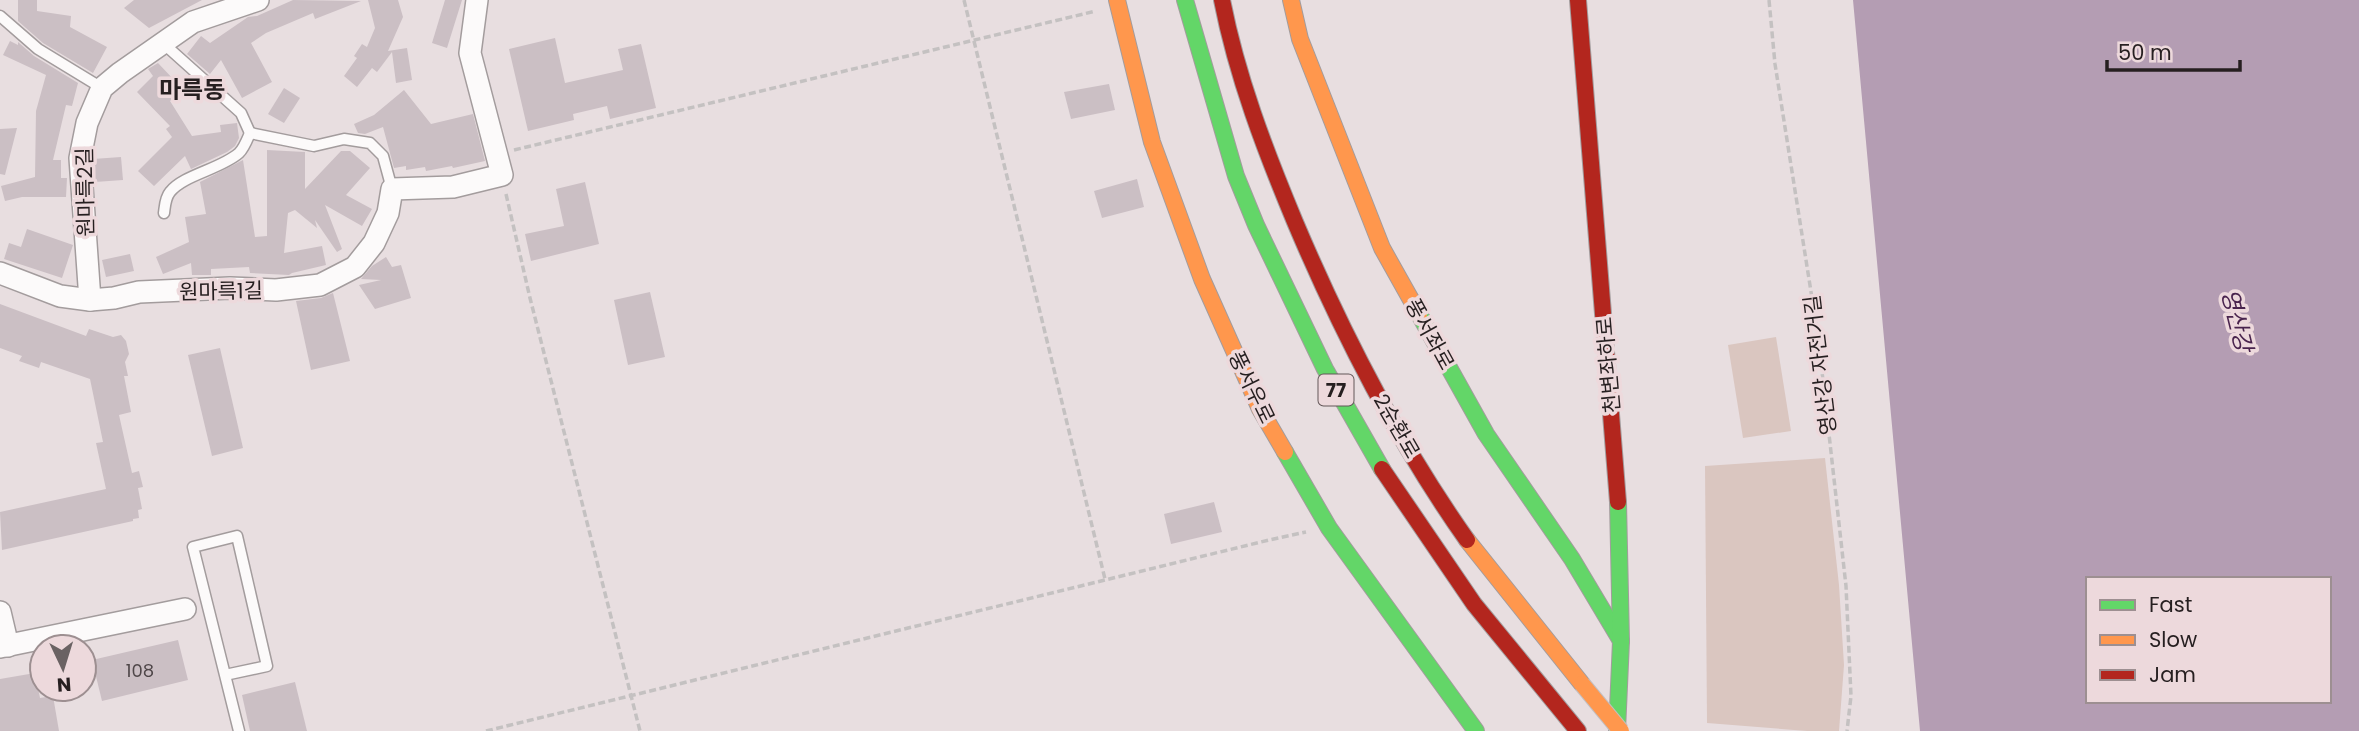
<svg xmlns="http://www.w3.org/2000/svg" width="2359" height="731" viewBox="0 0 2359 731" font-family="Poppins,'Noto Sans KR',sans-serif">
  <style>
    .green { fill: #dac6c0 }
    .water { fill: #b49db3; fill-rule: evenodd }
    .building { fill: #cbbfc4 }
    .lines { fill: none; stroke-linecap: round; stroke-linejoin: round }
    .lane-casing { stroke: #a39c9d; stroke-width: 13 }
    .street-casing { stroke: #a39c9d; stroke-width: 24 }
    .fast-casing { stroke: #a39c9d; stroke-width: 18 }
    .slow-casing { stroke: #a39c9d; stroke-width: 18 }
    .jam-casing { stroke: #a39c9d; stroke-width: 18 }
    .path { stroke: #c4c1c1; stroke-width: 3.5; stroke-dasharray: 7 3.5; stroke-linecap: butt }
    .lane { stroke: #fcfafa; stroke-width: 10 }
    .street { stroke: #fcfafa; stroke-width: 21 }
    .fast { stroke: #63d668; stroke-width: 16 }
    .slow { stroke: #ff974d; stroke-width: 16 }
    .jam { stroke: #b3261e; stroke-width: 16 }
    .slow-bridge-casing { stroke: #c3bebf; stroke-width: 18; stroke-linecap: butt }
    .slow-bridge { stroke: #ff974d; stroke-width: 16 }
    .labels { text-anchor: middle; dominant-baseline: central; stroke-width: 7; stroke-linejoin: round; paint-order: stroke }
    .number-label { font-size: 18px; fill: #4f4749 }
    .shield { fill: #edd9dc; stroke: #625758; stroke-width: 2 }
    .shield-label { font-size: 19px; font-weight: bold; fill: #261f20 }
    .street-label { font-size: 21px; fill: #261f20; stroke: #edd9dc }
    .water-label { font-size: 23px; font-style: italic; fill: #49234d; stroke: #edd9dc }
    .quarter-label { font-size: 24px; font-weight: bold; fill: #261f20; stroke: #edd9dc }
  </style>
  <rect width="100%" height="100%" fill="#e8dee0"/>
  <g class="green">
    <path d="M1776 337 1791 431 1743 438 1728 345Z"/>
    <path d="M1825 458 1839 585 1844 665 1839 731H1807L1707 723 1705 466Z"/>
  </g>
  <path class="water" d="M1853 0H2359V731H1920ZM2088 579H2329V701H2088Z"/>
  <g class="building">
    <path d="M18 0H37V11L71 16 70 27 107 47 93 73 43 43 18 21Z"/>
    <path d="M134 0H202L149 28 124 8Z"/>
    <path d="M293 0 361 1 315 19 313 13 266 33 251 43 272 82 242 98 221 60 210 74 187 54 201 36 210 43 248 17 257 16Z"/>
    <path d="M368 0H398L403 17 388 51 407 48 412 80 396 83 392 52 377 72 372 68 357 87 344 76 357 58 354 56 362 44 367 47 375 28Z"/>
    <path d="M445 0H462L447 48 432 43Z"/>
    <path d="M555 38 565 83 623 70 618 49 641 44 656 108 610 119 607 106 573 114 574 120 528 131 509 49Z"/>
    <path d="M10 41 18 45V42L34 56 78 83 72 106 66 105 53 160H61V178H67L66 197H22L5 201 1 186 35 177 36 111 46 75 3 55Z"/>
    <path d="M158 63 175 81 169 87 176 95 170 101 192 136 221 132 220 125 237 123 239 138 235 146 227 152 191 169 185 156 154 186 138 171 172 137 166 129 170 126 137 92 153 76 148 69Z"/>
    <path d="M1109 84 1115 110 1071 119 1064 92Z"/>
    <path d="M284 88 300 98 284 123 268 114Z"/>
    <path d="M404 90 431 124 473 114 485 161 453 168 452 166 426 171 425 167 406 170V166L394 168 383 127 365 134 358 133 354 124 374 115Z"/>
    <path d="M17 128 5 175 0 174V129Z"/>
    <path d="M267 150 305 152V189L341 151H350L370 168 346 195 372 209 362 226 325 205 342 249 337 252 315 220 317 228 295 210 288 213 284 253 322 246 326 265 292 273 289 275 250 273 249 267 211 269V275H192L191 263 163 274 156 257 189 242 185 217 206 214 200 182 243 160 255 237 267 236Z"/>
    <path d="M121 157 123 180 95 182 93 159Z"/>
    <path d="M1137 179 1144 207 1102 218 1094 191Z"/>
    <path d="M585 182 599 244 531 261 525 234 564 226 556 189Z"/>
    <path d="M27 229 73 245 62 278 4 259 9 243 21 247Z"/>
    <path d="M130 254 134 271 106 277 102 260Z"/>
    <path d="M386 257 392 267 401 265 411 298 375 309 359 285 381 280 361 279 372 266Z"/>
    <path d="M650 292 665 357 628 365 614 300Z"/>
    <path d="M333 293 350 361 311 370 296 301 321 298Z"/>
    <path d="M0 304 86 336 89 329 113 337 121 335 126 341 129 354 125 362 128 376H124L131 412 119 415 132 473 139 471 143 487 138 488 142 509 138 510 139 518 133 519V521L2 550 0 512 106 489 96 443 103 442 90 379 41 362 39 368 19 361 22 356 0 348Z"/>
    <path d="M220 348 243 448 212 456 188 355Z"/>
    <path d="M1214 502 1222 532 1171 544 1164 514Z"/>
    <path d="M178 640 188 680 102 701 92 660Z"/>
    <path d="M35 673 40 698 53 696 59 731H0V679Z"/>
    <path d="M295 682 307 731H250L242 695Z"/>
  </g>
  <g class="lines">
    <g class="lane-casing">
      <g id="lane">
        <path d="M0 16 38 49 102 88"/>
        <path d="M164 44 241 113 250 133"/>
        <path d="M250 133 314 146 344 139 370 143 383 156 392 189"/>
        <path d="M164 213C165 206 165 198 170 192 183 175 221 169 239 153 244 148 247 140 250 133"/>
        <path d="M225 675 267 666 237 536 193 547 239 731"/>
      </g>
    </g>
    <g class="street-casing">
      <g id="street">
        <path d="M0 273 60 296 90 300 114 298 139 292 230 288 276 290 320 285 355 267 374 243 388 213 392 189 453 187 502 175 470 53 477 0"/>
        <path d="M90 300 80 158 87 123 102 88 120 73 193 22 258 0"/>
        <path d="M0 612 8 646"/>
        <path d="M0 647 185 609"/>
      </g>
    </g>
    <g class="fast-casing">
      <g id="fast">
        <path d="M1185 0 1236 176 1256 225 1325 369 1382 469"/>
        <path d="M1419 314 1486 434 1572 559 1621 641"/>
        <path d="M1285 452 1329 528 1476 731"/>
        <path d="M1617 731 1621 641 1618 502"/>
      </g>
    </g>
    <g class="slow-casing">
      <g id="slow">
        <path d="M1117 0 1152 142 1202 279 1260 409 1285 452"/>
        <path d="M1291 0 1300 39 1382 248 1419 314"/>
        <path d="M1467 540 1582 684"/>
      </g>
    </g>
    <g class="jam-casing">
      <g id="jam">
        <path d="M1222 0C1237 77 1265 150 1295 222 1342 333 1397 441 1467 540"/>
        <path d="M1578 0 1618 502"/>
        <path d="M1382 469 1474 604 1578 731"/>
      </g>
    </g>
    <g class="path">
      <path d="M964 0 1105 579"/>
      <path d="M1769 0 1775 64 1818 336 1846 586 1851 696 1847 731"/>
      <path d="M514 150 1096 11"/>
      <path d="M506 194 530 298 640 731"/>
      <path d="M486 731 1269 540 1306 532"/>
    </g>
    <use href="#lane" class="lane"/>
    <use href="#street" class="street"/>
    <use href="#fast" class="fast"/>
    <use href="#slow" class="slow"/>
    <use href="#jam" class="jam"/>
    <g class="slow-bridge-casing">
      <path id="slow-bridge" d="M1582 684 1621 731"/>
    </g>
    <use href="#slow-bridge" class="slow-bridge"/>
  </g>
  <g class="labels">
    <g class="number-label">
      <text x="140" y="670">108</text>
    </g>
    <rect class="shield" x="1318.5" y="374.5" width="35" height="31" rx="5"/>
    <g class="shield-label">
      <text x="1336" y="390">77</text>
    </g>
    <g class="street-label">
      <text transform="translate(85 192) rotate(-91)">원마륵2길</text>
      <text transform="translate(221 291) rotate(-1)">원마륵1길</text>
      <text transform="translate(1430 334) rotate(61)">풍서좌로</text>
      <text transform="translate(1608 365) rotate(-95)">천변좌하로</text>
      <text transform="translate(1820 365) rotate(-97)">영산강 자전거길</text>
      <text transform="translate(1252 387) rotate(64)">풍서우로</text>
      <text transform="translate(1397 426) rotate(60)">2순환로</text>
    </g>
    <g class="water-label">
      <text transform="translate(2237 320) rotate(76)">영산강</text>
    </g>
    <g class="quarter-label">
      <text x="192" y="89">마륵동</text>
    </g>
  </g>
  <rect x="2086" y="577" width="245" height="126" fill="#edd9dc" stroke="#9d8f91" stroke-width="2"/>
  <rect x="2100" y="600" width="35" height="10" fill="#63d668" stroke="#9d8f91" stroke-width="2"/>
  <text x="2149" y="612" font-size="21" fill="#261f20">Fast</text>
  <rect x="2100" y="635" width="35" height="10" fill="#ff974d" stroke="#9d8f91" stroke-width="2"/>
  <text x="2149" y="647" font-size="21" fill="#261f20">Slow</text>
  <rect x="2100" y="670" width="35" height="10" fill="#b3261e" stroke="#9d8f91" stroke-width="2"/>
  <text x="2149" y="682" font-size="21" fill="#261f20">Jam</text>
  <g transform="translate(63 668) rotate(176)"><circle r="33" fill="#edd9dc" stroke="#9d8f91" stroke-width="2"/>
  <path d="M0-5L12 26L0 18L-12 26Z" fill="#6a6263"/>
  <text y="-10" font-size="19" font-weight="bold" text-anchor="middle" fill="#261f20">N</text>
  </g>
  <path d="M2107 60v10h133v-10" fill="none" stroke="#261f20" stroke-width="3.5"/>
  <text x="2118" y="60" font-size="21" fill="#261f20" stroke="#edd9dc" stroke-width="5" paint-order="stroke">50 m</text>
</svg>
